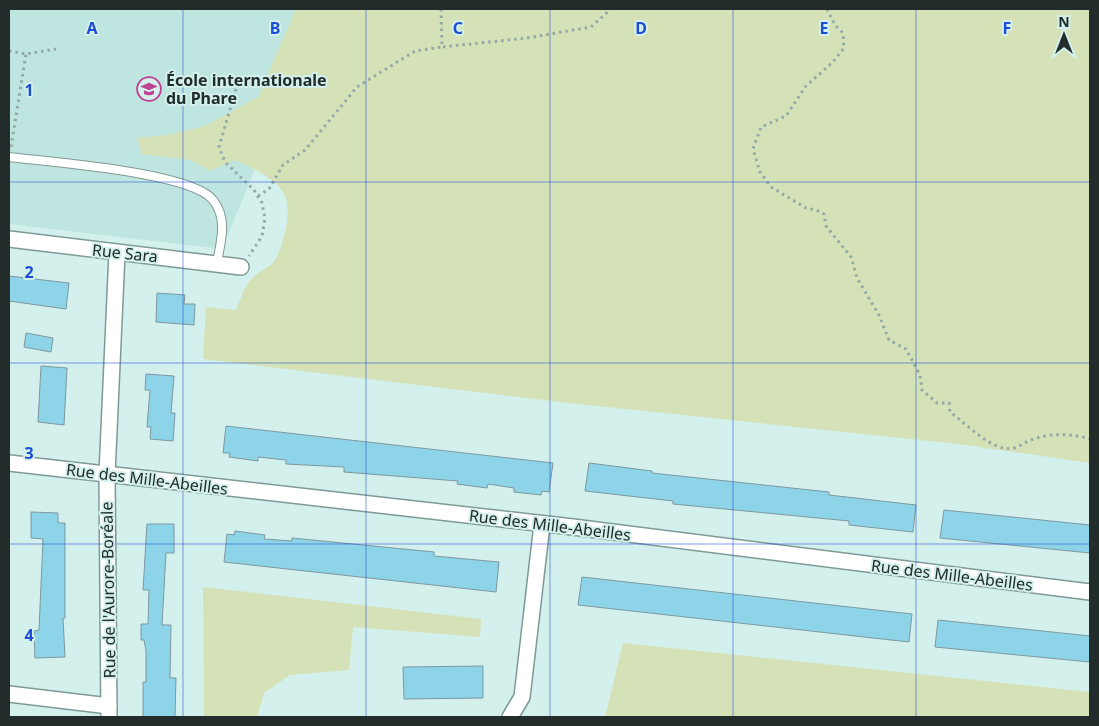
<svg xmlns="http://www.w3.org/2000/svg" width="1099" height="726" viewBox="0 0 1099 726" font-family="'Noto Sans',sans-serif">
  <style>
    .built { fill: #bfe5e0 }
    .green { fill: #d5e2b8 }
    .building { fill: #8dd4e8; stroke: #7e98a0 }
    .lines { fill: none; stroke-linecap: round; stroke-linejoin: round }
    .service-casing { stroke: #7e9a96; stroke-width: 10 }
    .minor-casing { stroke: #7e9a96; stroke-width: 18 }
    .path { stroke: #93a9a6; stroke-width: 3; stroke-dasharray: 2.5 4; stroke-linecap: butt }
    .service { stroke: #fff; stroke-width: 8 }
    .minor { stroke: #fff; stroke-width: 15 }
    .grid { fill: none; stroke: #1d4ed8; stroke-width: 1; stroke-opacity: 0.55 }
    .labels { text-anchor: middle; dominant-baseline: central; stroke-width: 4; stroke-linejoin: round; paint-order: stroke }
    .poi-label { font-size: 16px; font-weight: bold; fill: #212c2b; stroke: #d3f0ec; text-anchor: start }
    .street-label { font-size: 16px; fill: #212c2b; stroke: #d3f0ec }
    .grid-label { font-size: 16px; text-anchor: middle; font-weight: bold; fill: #1d4ed8; stroke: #d3f0ec; stroke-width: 4; stroke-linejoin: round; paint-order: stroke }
  </style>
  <rect width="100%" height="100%" fill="#d3f0ec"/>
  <path class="built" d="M9 9H321L222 249 9 224Z"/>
  <g class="green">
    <path d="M296 9H1090V463L958 444 568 403 203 359 206 307 236 310C241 298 245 282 257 274 261 270 269 267 273 263 283 249 294 208 283 192 273 177 251 167 235 160L210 171 191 160 142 154 137 138 166 135 205 126 258 97Z"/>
    <path d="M203 587 481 619 480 637 353 627 349 670 290 675 264 693 257 717H204Z"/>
    <path d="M623 643 1090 692V717H605Z"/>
  </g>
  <g class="building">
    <path d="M9 276 69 283 66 309 9 301Z"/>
    <path d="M157 293 185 295 184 304H195L194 325 156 322Z"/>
    <path d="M26 333 53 338 51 352 24 347Z"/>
    <path d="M41 366 67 368 64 425 38 422Z"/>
    <path d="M146 374 174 376 171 413H175L173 441 150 439 151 427H147L150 390H145Z"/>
    <path d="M226 426 553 463 549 492 542 491 541 495 514 492V488L488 484 487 488 457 484 458 481 344 472V467L286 464V460L258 457V461L229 457 230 453H223Z"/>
    <path d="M589 463 652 471V473L829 492V495L916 505 913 532 849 525V521L673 504V501L585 491Z"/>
    <path d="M944 510 1090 525V553L940 538Z"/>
    <path d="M31 512 58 513V523H65V618H63L65 657 35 658 34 631 39 630 43 539 31 538Z"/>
    <path d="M147 524H174V553H166L162 625H171L170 678H176L175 717H143V682H146V651L144 640H141V624H148L149 590H143Z"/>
    <path d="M235 531 265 535 264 539 292 541V538L434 552V556L499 562 496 592 224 562 227 534 234 535Z"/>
    <path d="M582 577 912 614 909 642 578 605Z"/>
    <path d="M938 620 1090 636V662L935 647Z"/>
    <path d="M483 666V698L404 699 403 667Z"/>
  </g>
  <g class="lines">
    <g class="service-casing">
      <path id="service" d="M9 157C48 162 191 172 213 200 228 219 221 241 217 262"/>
    </g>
    <g class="minor-casing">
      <g id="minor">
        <path d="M9 239 241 267"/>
        <path d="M9 463 573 527 1090 592"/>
        <path d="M9 694 109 706"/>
        <path d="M109 717 107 474 117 253"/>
        <path d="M510 717 522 697 542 524"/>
      </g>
    </g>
    <g class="path">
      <path d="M441 9 442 47 527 38 591 27 611 9"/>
      <path d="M827 9 835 25 843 33 844 48 833 62 806 86 786 116 761 127 753 149 760 172 771 187 806 208 816 210 824 214 826 226 851 257 857 278 879 315 889 340 906 349 920 375 922 390 937 403H949L950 412C965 423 980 439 997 446 1017 454 1020 442 1037 438 1053 433 1074 434 1090 439"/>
      <path d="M9 51 26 54 56 49"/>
      <path d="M236 89 219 147 225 162 254 190 262 203 265 218 262 236 249 256"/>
      <path d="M11 147 26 54"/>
      <path d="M258 196 269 189 283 165 305 150 357 87 415 51 442 47"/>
    </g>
    <use href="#service" class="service"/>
    <use href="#minor" class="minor"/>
  </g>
  <path class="grid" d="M183 9V717M366 9V717M550 9V717M733 9V717M916 9V717M9 182H1090M9 363H1090M9 544H1090"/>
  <defs>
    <g id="school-ring" transform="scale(1.25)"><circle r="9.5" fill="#d3f0ec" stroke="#c04393" stroke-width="1.5"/><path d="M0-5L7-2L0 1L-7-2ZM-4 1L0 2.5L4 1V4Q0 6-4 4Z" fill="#c04393"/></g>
  </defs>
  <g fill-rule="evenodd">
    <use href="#school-ring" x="149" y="89"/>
  </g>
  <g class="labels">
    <g class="poi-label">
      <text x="166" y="80">École internationale<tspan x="166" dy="18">du Phare</tspan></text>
    </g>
    <g class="street-label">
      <text transform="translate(125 253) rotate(6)">Rue Sara</text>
      <text transform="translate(147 479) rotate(7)">Rue des Mille-Abeilles</text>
      <text transform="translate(550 525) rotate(7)">Rue des Mille-Abeilles</text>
      <text transform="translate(952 575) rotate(7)">Rue des Mille-Abeilles</text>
      <text transform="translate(108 590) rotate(-91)">Rue de l'Aurore-Boréale</text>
    </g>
  </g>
  <g class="grid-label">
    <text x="92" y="34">A</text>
    <text x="275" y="34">B</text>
    <text x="458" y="34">C</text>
    <text x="641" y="34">D</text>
    <text x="824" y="34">E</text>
    <text x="1007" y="34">F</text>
    <text x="29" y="96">1</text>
    <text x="29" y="278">2</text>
    <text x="29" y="459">3</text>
    <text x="29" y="641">4</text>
  </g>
  <rect width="1099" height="726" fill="none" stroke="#212c2b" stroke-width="20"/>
  <g transform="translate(1064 35)" stroke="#d3f0ec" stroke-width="4" paint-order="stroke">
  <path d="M0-4L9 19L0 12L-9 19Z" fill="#212c2b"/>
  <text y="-8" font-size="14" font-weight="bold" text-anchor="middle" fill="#212c2b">N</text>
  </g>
</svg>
